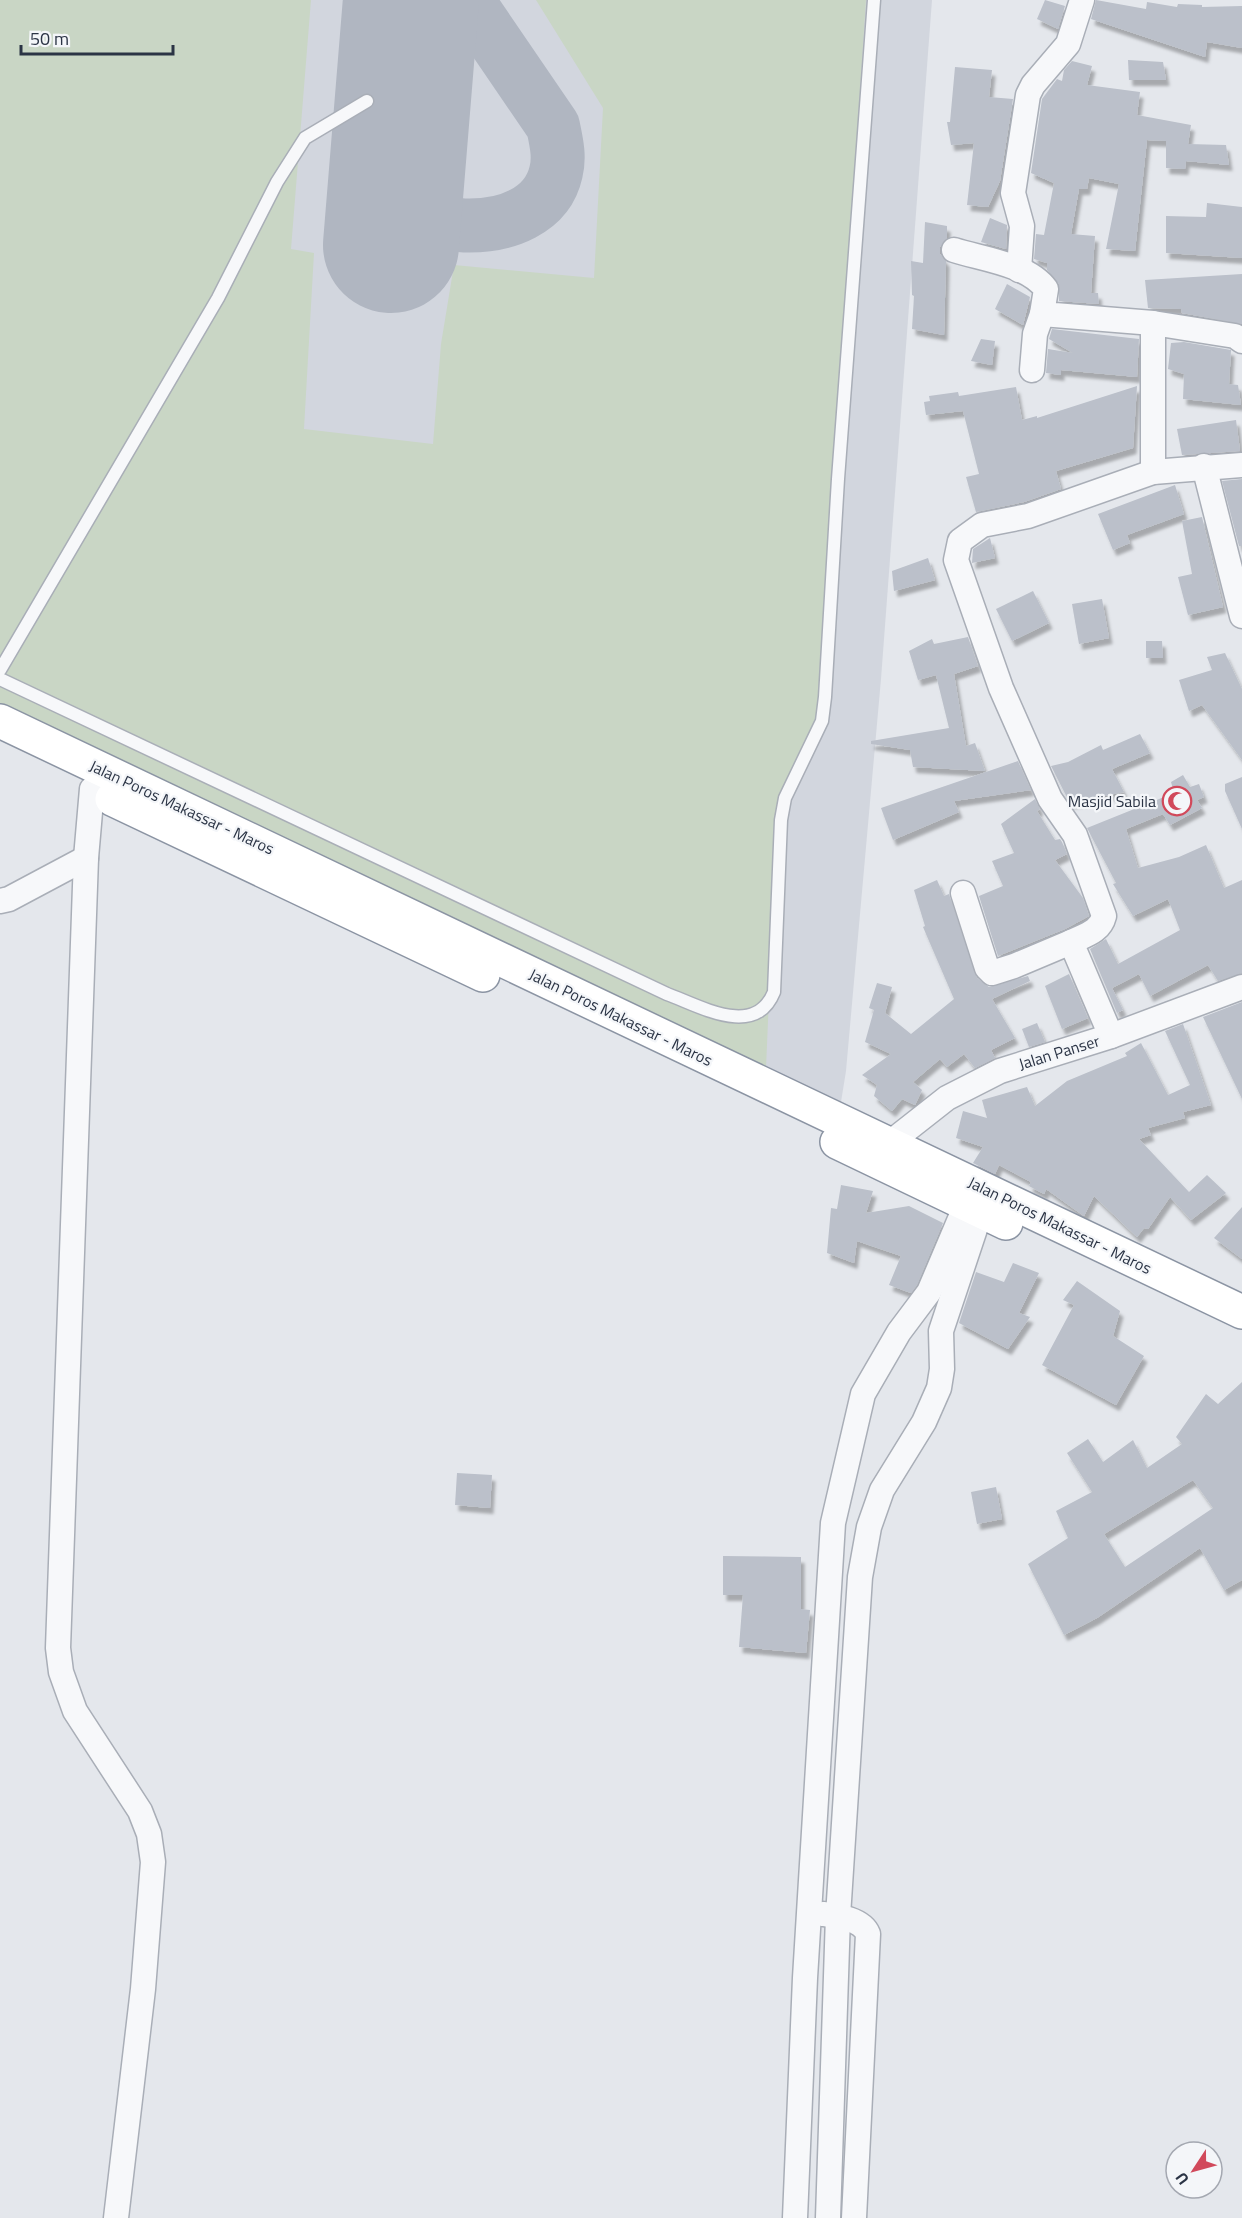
<svg xmlns="http://www.w3.org/2000/svg" width="1242" height="2218" viewBox="0 0 1242 2218" font-family="'Titillium Web',sans-serif">
  <style>
    .built { fill: #d2d6de }
    .green { fill: #c9d6c5 }
    .lines { fill: none; stroke-linecap: round; stroke-linejoin: round }
    .taxiway { stroke: #b0b6c1; stroke-width: 54 }
    .runway { stroke: #b0b6c1; stroke-width: 136 }
    .building { fill: #bbc0ca; fill-rule: evenodd; filter: url(#shadow) }
    .lane-casing { stroke: #a9aeb7; stroke-width: 15 }
    .street-casing { stroke: #a9aeb7; stroke-width: 27 }
    .highway-casing { stroke: #8b94a3; stroke-width: 36 }
    .lane { stroke: #f7f8fa; stroke-width: 12 }
    .street { stroke: #f7f8fa; stroke-width: 24 }
    .highway { stroke: #fff; stroke-width: 33 }
    .labels { text-anchor: middle; dominant-baseline: central; stroke-width: 4.5; stroke-linejoin: round; paint-order: stroke }
    .poi-label { font-size: 16px; fill: #2b3445; stroke: #f4f6f9; text-anchor: end }
    .street-label { font-size: 16px; fill: #2b3445; stroke: #f4f6f9 }
  </style>
  <defs>
    <filter id="shadow"><feDropShadow dx="3.5" dy="6" stdDeviation="1.5" flood-color="#0004"/></filter>
  </defs>
  <rect width="100%" height="100%" fill="#e4e7ec"/>
  <path class="built" d="M0 0H932L881 679 846 1071 841 1102 0 705Z"/>
  <path class="green" d="M0 0H311L291 249 314 253 304 429 433 444 441 344 454 265 594 278 603 108 536 0H866L819 724 777 812 766 1068 0 703Z"/>
  <g class="lines">
    <path class="taxiway" d="M409 22C386 50 371 80 364 116 360 135 356 156 364 174 393 237 539 249 556 172 560 156 556 141 553 126L467 0"/>
    <path class="runway" d="M391 245 411 0"/>
  </g>
  <g class="building">
    <path d="M1045 0 1065 6 1058 29 1037 19Z"/>
    <path d="M1096 0 1146 9 1147 2 1177 7 1178 4 1202 5V7L1242 6V48L1207 42 1205 57 1091 19Z"/>
    <path d="M1128 60 1163 62 1166 80H1129Z"/>
    <path d="M1072 61 1092 66 1087 85 1140 92 1137 115 1191 125 1188 144 1226 145 1229 165 1186 161 1185 169 1166 168V141L1147 140 1135 251 1106 249 1119 184 1089 178 1087 189H1079L1071 234 1095 236 1091 293H1098L1099 304 1059 301V284L1047 270V263L1034 259 1036 234 1044 235 1054 183 1031 173 1042 99 1057 79 1062 81 1064 70Z"/>
    <path d="M955 67 992 70 989 97 1013 99 1000 181 988 207 967 205 974 143 951 145 947 122H950Z"/>
    <path d="M1207 203 1242 207V258L1166 253V216L1206 217Z"/>
    <path d="M990 218 1007 225 1006 249 981 242Z"/>
    <path d="M925 222 947 226V238L940 247V254L946 261 944 335 912 329 914 296 912 295 911 261 923 263Z"/>
    <path d="M1242 274V324L1182 313 1181 309 1148 308 1145 280Z"/>
    <path d="M1007 284 1030 297 1023 325 995 309Z"/>
    <path d="M1052 329 1139 339 1137 377 1061 370V375L1046 373 1048 349 1073 353 1049 339Z"/>
    <path d="M981 339 995 341 992 365 971 361Z"/>
    <path d="M1184 342 1231 350 1229 384 1238 385 1241 405 1183 399 1184 374 1168 369 1171 343Z"/>
    <path d="M1137 386 1133 448 1056 471 1061 489 1024 502 976 512 966 477 979 474 963 411 926 415 924 402 930 401 929 396 958 392 959 396 1016 387 1022 420 1037 416V418Z"/>
    <path d="M1236 420 1240 451 1182 455 1177 429Z"/>
    <path d="M1242 479V546H1239L1222 481Z"/>
    <path d="M1175 485 1184 514 1127 535 1130 543 1113 550 1098 514Z"/>
    <path d="M1202 517 1223 607 1188 615 1178 577 1192 574 1182 521Z"/>
    <path d="M990 538 995 558 972 563 973 549Z"/>
    <path d="M928 558 935 580 894 591 892 571Z"/>
    <path d="M1033 591 1049 623 1012 641 996 609Z"/>
    <path d="M1102 599 1109 638 1079 644 1072 604Z"/>
    <path d="M968 637 978 666 954 674 966 746 975 743 985 771 913 767 910 750 871 744V741L949 728 936 675 918 680 909 651 932 639 934 644Z"/>
    <path d="M1146 641H1162L1163 658H1146Z"/>
    <path d="M1225 653 1242 689V760L1202 705 1189 711 1179 680 1212 670 1207 657Z"/>
    <path d="M1140 734 1150 753 1112 769 1124 792 1070 803 1051 766 1068 762 1101 745 1103 750Z"/>
    <path d="M1018 761 1031 790 954 801 959 812 893 840 881 808Z"/>
    <path d="M1183 775 1190 787 1199 784 1204 797 1197 800 1202 808 1170 825 1163 814 1126 829 1138 868 1179 857 1206 845 1224 888 1242 880V973L1218 981 1208 965 1150 996 1139 974 1112 988 1123 1010 1117 1013 1090 949 1106 939 1118 964 1180 930 1168 899 1133 916 1113 884 1116 883 1087 828 1174 793 1171 782Z"/>
    <path d="M1242 777V829L1225 791V784Z"/>
    <path d="M1035 799 1040 809 1037 811 1055 840 1060 839 1062 842 1067 854 1055 860 1083 898 1089 916 1065 929 998 956 979 896 1003 886 992 861 1014 853 1001 824Z"/>
    <path d="M937 880 944 896 949 894 977 978 989 987 1028 976 1030 981 992 999 1015 1038 991 1050 995 1058 975 1068 964 1054 947 1067 940 1059 913 1082 922 1090 915 1105 902 1099 892 1111 874 1096 877 1085 862 1075 891 1054 865 1042 874 1010 869 1008 877 983 892 987 885 1013 911 1034 954 999 923 927 925 926 914 890Z"/>
    <path d="M1069 974 1088 1018 1062 1029 1045 986Z"/>
    <path d="M1242 1002V1099L1203 1017Z"/>
    <path d="M1037 1023 1045 1042 1029 1047 1022 1029Z"/>
    <path d="M1183 1024 1211 1105 1183 1112 1185 1118 1148 1128 1151 1135 1139 1139 1189 1192 1207 1175 1226 1193 1191 1220 1170 1197 1148 1229 1144 1228 1137 1237 1094 1196 1084 1216 1046 1189 1044 1194 1029 1186 1031 1182 999 1165 995 1174 973 1163 983 1147 956 1138 963 1111 987 1118 982 1100 1027 1087 1035 1106 1067 1081 1127 1056 1125 1053 1141 1043 1168 1095 1190 1085 1165 1031Z"/>
    <path d="M841 1185 873 1191 866 1213 909 1206 943 1223 917 1285 911 1293 889 1285 901 1256 857 1241 854 1263 827 1253 831 1208 837 1209Z"/>
    <path d="M1242 1207V1259L1214 1238Z"/>
    <path d="M1013 1263 1039 1273 1019 1313 1030 1317 1008 1349 959 1323 976 1272 1004 1282Z"/>
    <path d="M1077 1281 1120 1311 1113 1336 1144 1356 1116 1405 1042 1365 1074 1305 1063 1300Z"/>
    <path d="M1242 1382V1580L1224 1590 1200 1548 1097 1618 1064 1635 1028 1564 1068 1538 1056 1511 1092 1492 1067 1453 1088 1439 1103 1462 1133 1440 1147 1468 1182 1444 1176 1437 1206 1394 1218 1404ZM1193 1480 1213 1508 1125 1567 1104 1534Z"/>
    <path d="M457 1473 492 1475 490 1508 455 1505Z"/>
    <path d="M996 1487 1002 1519 977 1524 971 1492Z"/>
    <path d="M723 1556 801 1557V1609L810 1610 806 1653 739 1647 743 1595H723Z"/>
  </g>
  <g class="lines">
    <g class="lane-casing">
      <g id="lane">
        <path d="M0 670 218 298 277 182 305 138 367 101"/>
        <path d="M0 679 667 994C700 1006 755 1039 774 992L781 820 785 798 822 721 825 697 838 479 874 0"/>
      </g>
    </g>
    <g class="street-casing">
      <g id="street">
        <path d="M954 250C982 259 1028 264 1046 289L1042 314 1153 323 1235 336 1242 341"/>
        <path d="M1019 270 1022 226 1013 193 1028 95 1033 85 1068 44 1082 0"/>
        <path d="M1153 323V472"/>
        <path d="M1032 370 1035 334 1042 314"/>
        <path d="M1204 466 1242 616"/>
        <path d="M92 789 86 858 58 1648 61 1672 75 1711 140 1811 149 1834 153 1862 143 1989 116 2218"/>
        <path d="M963 893 987 968 992 973 1014 966 1071 942"/>
        <path d="M0 901 9 899 86 858"/>
        <path d="M1111 1036 1071 942C1085 935 1100 932 1104 916L1075 835 1050 799 1001 688 956 560 960 541 982 525 1028 516 1153 472 1242 465"/>
        <path d="M891 1142 947 1098 1000 1071 1111 1036 1242 987"/>
        <path d="M823 1914C837 1916 862 1919 868 1934L854 2218"/>
        <path d="M795 2218 805 1978 833 1523 863 1394 899 1332 929 1292 966 1205"/>
        <path d="M828 2218 838 1916 860 1577 869 1527 882 1490 924 1422 939 1388 942 1369 941 1331 981 1211"/>
      </g>
    </g>
    <g class="highway-casing">
      <g id="highway">
        <path d="M0 721 1242 1312"/>
        <path d="M112 799 483 975"/>
        <path d="M837 1142 1006 1223"/>
      </g>
    </g>
    <use href="#lane" class="lane"/>
    <use href="#street" class="street"/>
    <use href="#highway" class="highway"/>
  </g>
  <defs>
    <g id="mosque-ring" transform="scale(1.5)"><circle r="9.5" fill="#f4f6f9" stroke="#d1495b" stroke-width="1.5"/><path d="M3.5-4.9A6 6 0 1 0 3.5 4.9A5 5 0 1 1 3.5-4.9Z" fill="#d1495b"/></g>
  </defs>
  <g fill-rule="evenodd">
    <use href="#mosque-ring" x="1177" y="801"/>
  </g>
  <g class="labels">
    <g class="poi-label">
      <text x="1156" y="801">Masjid Sabila</text>
    </g>
    <g class="street-label">
      <text transform="translate(182 807) rotate(25)">Jalan Poros Makassar - Maros</text>
      <text transform="translate(621 1017) rotate(26)">Jalan Poros Makassar - Maros</text>
      <text transform="translate(1059 1052) rotate(-17)">Jalan Panser</text>
      <text transform="translate(1060 1225) rotate(26)">Jalan Poros Makassar - Maros</text>
    </g>
  </g>
  <g transform="translate(1194 2170) rotate(234)"><circle r="28" fill="#f4f6f9" stroke="#a4a8b1" stroke-width="1.5"/>
  <path d="M0-4.5L10 22L0 15L-10 22Z" fill="#d1495b"/>
  <text y="-9" font-size="16" font-weight="bold" text-anchor="middle" fill="#2b3445">U</text>
  </g>
  <path d="M21 45v9h152v-9" fill="none" stroke="#2b3445" stroke-width="3"/>
  <text x="30" y="45" font-size="18" fill="#2b3445" stroke="#f4f6f9" stroke-width="4.5" paint-order="stroke">50 m</text>
</svg>
